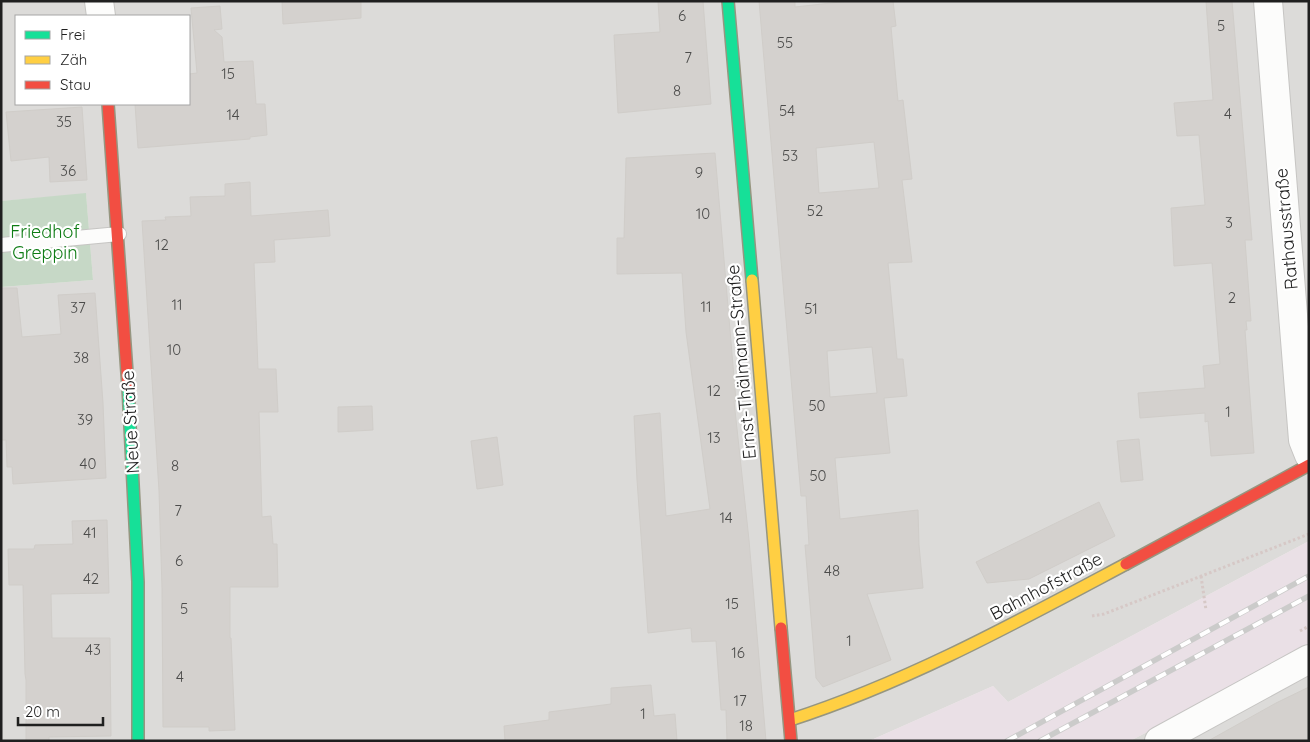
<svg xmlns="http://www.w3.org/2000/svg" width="1310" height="742" viewBox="0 0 1310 742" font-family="Quicksand,sans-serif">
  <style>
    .residential { fill: #dcdbd9; fill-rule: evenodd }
    .industrial { fill: #eae0e6 }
    .cemetery { fill: #c6d8c6 }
    .building { fill: #d4d1ce; stroke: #d0cdc9; fill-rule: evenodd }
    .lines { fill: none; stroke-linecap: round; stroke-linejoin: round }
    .lane-casing { stroke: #c6c5c3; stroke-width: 16 }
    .street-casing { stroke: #c6c5c3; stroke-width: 30 }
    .fast-casing { stroke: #969680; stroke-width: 14 }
    .slow-casing { stroke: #969680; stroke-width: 14 }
    .jam-casing { stroke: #969680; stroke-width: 14 }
    .path { stroke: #d6c8c6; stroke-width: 3; stroke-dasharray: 2.5 2.5; stroke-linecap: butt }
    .lane { stroke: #fcfcfb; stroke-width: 14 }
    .street { stroke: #fcfcfb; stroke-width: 28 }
    .fast { stroke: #16e098; stroke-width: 11 }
    .slow { stroke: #ffcf43; stroke-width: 11 }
    .jam { stroke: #f24e42; stroke-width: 11 }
    .rail-casing { stroke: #cbcbca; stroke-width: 5.5 }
    .rail { stroke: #fff; stroke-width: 4; stroke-dasharray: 11; stroke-linecap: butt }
    .labels { text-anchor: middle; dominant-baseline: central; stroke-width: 4.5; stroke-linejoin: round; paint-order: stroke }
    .number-label { font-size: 15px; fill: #4c4c4b }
    .street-label { font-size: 18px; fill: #1f1f1f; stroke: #fff }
    .park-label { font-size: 18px; fill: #0e7c14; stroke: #fff }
  </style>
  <rect width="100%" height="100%" fill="#edebe7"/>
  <g class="residential">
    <path d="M1 1H1309V541L1008 702 993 686 869 741H1V287L93 280 86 194 1 201ZM16 16H189V104H16Z"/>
    <path d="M1309 647V741H1130Z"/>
  </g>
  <path class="industrial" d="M1309 541V647L1130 741H869L993 686 1008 702Z"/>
  <path class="cemetery" d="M86 193 93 280 1 287V201Z"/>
  <g class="building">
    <path d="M282 1H361V18L283 24Z"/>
    <path d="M658 1H703L711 104 618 113 614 35 660 32Z"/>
    <path d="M759 1H795V7L849 1H893L896 26 891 27 898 101 903 100 912 179 902 180 912 262 888 263 897 359H903L907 396 884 398 890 453 835 458 840 519 918 510 919 545 923 588 867 594 891 660 823 687 816 678 805 545H809L806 496H801ZM874 142 879 188 819 193 816 148ZM872 347 877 393 830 397 827 351Z"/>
    <path d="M1206 1H1232L1252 240H1245L1251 321H1246L1247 330H1245L1254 453 1211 456 1208 421 1205 422V413L1140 418 1138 393 1205 388 1203 366 1220 364 1212 263 1174 266 1171 208 1205 205 1199 135 1177 136 1174 103 1213 100Z"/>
    <path d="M220 6 222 29 214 30 222 37 224 62 253 61 256 104H265L267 135 250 137V139L138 148 135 104H189V74L197 73 191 8Z"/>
    <path d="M82 107 87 180 50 182 49 157 11 161 6 112Z"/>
    <path d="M715 153 736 401H734L749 540 766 741H727L726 710H721L716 641 692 642 691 628 648 633 637 480 634 416 660 413 666 516 710 509 686 332 682 273 617 274V238H624L626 158Z"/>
    <path d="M250 182 251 216 328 210 330 236 274 240 275 262 254 263 258 369H276L278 412H259L262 517 271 516 273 544H277L278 587H230V638H231L235 730 209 731V727H163L162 588 159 491 142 221 166 220 165 217 191 216 190 197 225 196V184Z"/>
    <path d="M1 288H17L22 337 61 334 58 295 95 293 103 403 106 478 13 484 12 467H7L6 440H1Z"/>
    <path d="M372 406 373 430 338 432V407Z"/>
    <path d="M497 437 503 485 477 489 471 441Z"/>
    <path d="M1139 439 1143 480 1121 482 1117 441Z"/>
    <path d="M1099 502 1115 536 1029 579 987 583 976 562Z"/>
    <path d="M107 520 109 593 51 594 52 638H110L111 736 49 737V741H26V680L25 674 23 585H9L8 549H34L35 545 73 544 72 521Z"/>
    <path d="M651 685 654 716 675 714 677 741H505L504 726 549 720V712L611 704V688Z"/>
    <path d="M1309 687V741H1208L1276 703Z"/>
  </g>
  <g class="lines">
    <g class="lane-casing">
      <path id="lane" d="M1 245 119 234"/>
    </g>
    <g class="street-casing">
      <g id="street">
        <path d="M99 1 101 16"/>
        <path d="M1268 1 1303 440 1309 455"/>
        <path d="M1159 741 1309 659"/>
      </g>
    </g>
    <g class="fast-casing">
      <g id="fast">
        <path d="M728 1 752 280"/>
        <path d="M128 387 138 582V741"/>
      </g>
    </g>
    <g class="slow-casing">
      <g id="slow">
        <path d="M752 280 781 628"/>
        <path d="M790 720C908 682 1017 622 1126 564"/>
      </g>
    </g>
    <g class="jam-casing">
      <g id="jam">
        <path d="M108 104 128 387"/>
        <path d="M1126 564 1309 465"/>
        <path d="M781 628 791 741"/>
      </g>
    </g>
    <g class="path">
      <path d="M1201 576 1206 610"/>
      <path d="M1092 616 1104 614 1309 534"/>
      <path d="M1300 631 1309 626"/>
    </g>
    <use href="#lane" class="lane"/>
    <use href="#street" class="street"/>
    <use href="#fast" class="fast"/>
    <use href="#slow" class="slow"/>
    <use href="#jam" class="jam"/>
    <g class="rail-casing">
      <g id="rail">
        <path d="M1007 741 1309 576"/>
        <path d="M1040 741 1309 596"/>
      </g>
    </g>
    <use href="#rail" class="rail"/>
  </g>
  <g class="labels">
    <g class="number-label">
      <text x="682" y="15">6</text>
      <text x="1221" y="25">5</text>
      <text x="785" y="42">55</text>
      <text x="688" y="57">7</text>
      <text x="228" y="73">15</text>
      <text x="677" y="90">8</text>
      <text x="787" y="110">54</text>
      <text x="1228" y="113">4</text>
      <text x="233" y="114">14</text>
      <text x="64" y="121">35</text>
      <text x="790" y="155">53</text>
      <text x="68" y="170">36</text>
      <text x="699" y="172">9</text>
      <text x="815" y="210">52</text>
      <text x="703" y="213">10</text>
      <text x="1229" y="222">3</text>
      <text x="162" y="244">12</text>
      <text x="1232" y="297">2</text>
      <text x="177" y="304">11</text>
      <text x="706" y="306">11</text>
      <text x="78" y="307">37</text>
      <text x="811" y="308">51</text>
      <text x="174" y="349">10</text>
      <text x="81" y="357">38</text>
      <text x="714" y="390">12</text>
      <text x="817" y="405">50</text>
      <text x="1228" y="411">1</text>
      <text x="85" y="419">39</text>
      <text x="714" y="437">13</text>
      <text x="88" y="463">40</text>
      <text x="175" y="465">8</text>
      <text x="818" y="475">50</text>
      <text x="178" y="510">7</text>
      <text x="726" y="517">14</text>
      <text x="90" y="532">41</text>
      <text x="179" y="560">6</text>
      <text x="832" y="570">48</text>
      <text x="91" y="578">42</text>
      <text x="732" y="603">15</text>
      <text x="184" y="608">5</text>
      <text x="849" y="640">1</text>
      <text x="93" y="649">43</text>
      <text x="738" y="652">16</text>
      <text x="180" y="676">4</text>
      <text x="740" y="700">17</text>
      <text x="643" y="713">1</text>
      <text x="746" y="725">18</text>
    </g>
    <g class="street-label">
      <text transform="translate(1286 229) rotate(-95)">Rathausstraße</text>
      <text transform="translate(741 362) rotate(-95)">Ernst-Thälmann-Straße</text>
      <text transform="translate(130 422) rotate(-93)">Neue Straße</text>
      <text transform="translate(1046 586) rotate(-28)">Bahnhofstraße</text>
    </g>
    <g class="park-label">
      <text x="45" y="231">Friedhof<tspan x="45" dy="21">Greppin</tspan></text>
    </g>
  </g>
  <rect width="1310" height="742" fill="none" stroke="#1f1f1f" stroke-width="5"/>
  <rect x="15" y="15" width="175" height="90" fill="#ffffff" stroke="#a5a5a5"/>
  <rect x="25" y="31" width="25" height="8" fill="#16e098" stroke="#a5a5a5"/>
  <text x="60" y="40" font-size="15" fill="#1f1f1f">Frei</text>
  <rect x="25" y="56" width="25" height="8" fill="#ffcf43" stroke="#a5a5a5"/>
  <text x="60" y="65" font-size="15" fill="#1f1f1f">Zäh</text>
  <rect x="25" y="81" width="25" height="8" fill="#f24e42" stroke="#a5a5a5"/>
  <text x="60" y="90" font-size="15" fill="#1f1f1f">Stau</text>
  <path d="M18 717v8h85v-8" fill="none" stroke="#1f1f1f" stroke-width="2.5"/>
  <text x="25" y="717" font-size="15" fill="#1f1f1f" stroke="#ffffff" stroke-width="4" paint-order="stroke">20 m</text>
</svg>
